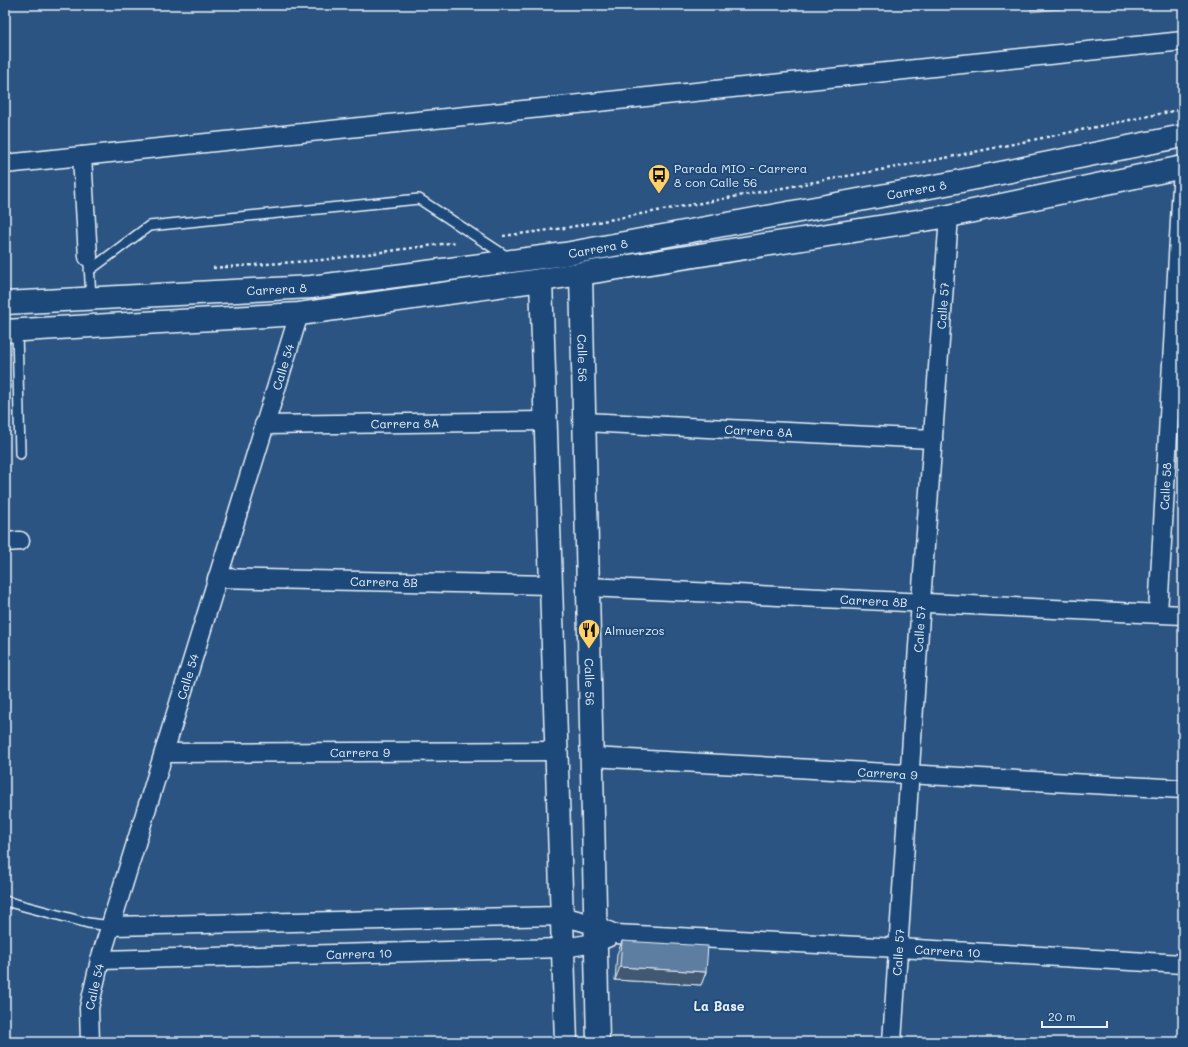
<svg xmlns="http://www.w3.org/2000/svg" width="1188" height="1047" viewBox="0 0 1188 1047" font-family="Mali,sans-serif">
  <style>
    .water { fill: #708ead; stroke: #a0b6cb }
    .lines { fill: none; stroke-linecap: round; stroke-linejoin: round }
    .service-casing { stroke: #e8f1f8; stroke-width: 12 }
    .minor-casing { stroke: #e8f1f8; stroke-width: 21 }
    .tertiary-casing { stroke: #e8f1f8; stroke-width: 25 }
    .primary-casing { stroke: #e8f1f8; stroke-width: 25 }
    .path { stroke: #e8f1f8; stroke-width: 2.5; stroke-dasharray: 3 3; stroke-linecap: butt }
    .service { stroke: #1f4a7a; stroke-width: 9 }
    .minor { stroke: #1f4a7a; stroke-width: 18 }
    .tertiary { stroke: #1f4a7a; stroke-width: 22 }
    .primary { stroke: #1f4a7a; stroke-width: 22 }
    .wall { fill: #506c8a; stroke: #e8f1f8 }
    .shaded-wall { fill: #415871; stroke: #e8f1f8 }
    .building { fill: #5d7da1; stroke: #e8f1f8 }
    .labels { text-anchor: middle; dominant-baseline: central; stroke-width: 4; stroke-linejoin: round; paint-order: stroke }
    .poi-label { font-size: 12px; fill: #e8f1f8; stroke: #1f4a7a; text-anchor: start }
    .street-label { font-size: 12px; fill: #e8f1f8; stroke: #1f4a7a }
    .neighbourhood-label { font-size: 13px; font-weight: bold; fill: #e8f1f8; stroke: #1f4a7a }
  </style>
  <rect width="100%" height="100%" fill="#2b5482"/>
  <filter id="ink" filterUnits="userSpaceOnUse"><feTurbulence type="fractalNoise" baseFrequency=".025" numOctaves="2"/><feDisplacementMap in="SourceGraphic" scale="8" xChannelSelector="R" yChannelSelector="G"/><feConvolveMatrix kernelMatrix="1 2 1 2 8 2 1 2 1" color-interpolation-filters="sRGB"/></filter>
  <g filter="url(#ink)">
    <path class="water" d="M1031 5H1079V7L1031 12Z"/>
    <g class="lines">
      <g class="service-casing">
        <g id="service">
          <path d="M89 264 91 298"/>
          <path d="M90 270 149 226 419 199 509 258"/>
          <path d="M17 331 20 454"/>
          <path d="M5 901 88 923 111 926"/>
        </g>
      </g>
      <g class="minor-casing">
        <g id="minor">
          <path d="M82 156 88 257"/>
          <path d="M5 164 1183 41"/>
          <path id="s1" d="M584 422 933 439"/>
          <path id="s2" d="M264 425 546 421"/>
          <path d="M5 542 20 541"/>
          <path id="s3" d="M217 578 551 585"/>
          <path id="s4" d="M588 587 1183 615"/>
          <path id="s5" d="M1158 613 1183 167"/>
          <path id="s6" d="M164 753 557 751"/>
          <path id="s7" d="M591 757 1183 789"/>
          <path id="s8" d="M111 926 562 916 595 925 615 934 899 948 1183 964"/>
          <path id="s9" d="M100 960 563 948 595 943 609 937"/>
          <path id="s10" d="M90 1042 89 1008 100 960 299 314"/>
          <path id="s11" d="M892 1042 921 601 949 216"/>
        </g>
      </g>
      <g class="tertiary-casing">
        <g id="tertiary">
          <path id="s12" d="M581 274 598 1042"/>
          <path d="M541 280 566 1042"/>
        </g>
      </g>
      <g class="primary-casing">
        <g id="primary">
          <path id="s13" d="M5 303 311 287 565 254 946 184 1183 136"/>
          <path d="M5 331 299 314 541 280 949 216 1183 167"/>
        </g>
      </g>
      <g class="path">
        <path d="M503 236 565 228 945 158 1183 109"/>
        <path d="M213 268 322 260 457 242"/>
      </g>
      <use href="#service" class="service"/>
      <use href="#minor" class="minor"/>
      <use href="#tertiary" class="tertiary"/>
      <use href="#primary" class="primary"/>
    </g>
    <path class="wall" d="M622 941 706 972 701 985 615 980 617 954Z"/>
    <path class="shaded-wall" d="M620 967 706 972 701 985 615 980Z"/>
    <path class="building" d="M622 941 708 946 706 972 620 967Z"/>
  </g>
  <defs>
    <g id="bus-pin" transform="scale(1.15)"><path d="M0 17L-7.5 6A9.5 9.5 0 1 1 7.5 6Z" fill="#ffd166" stroke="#1f4a7a"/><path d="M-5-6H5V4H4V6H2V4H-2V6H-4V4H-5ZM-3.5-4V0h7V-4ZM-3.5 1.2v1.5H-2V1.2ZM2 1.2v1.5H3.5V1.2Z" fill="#111"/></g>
    <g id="restaurant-pin" transform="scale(1.15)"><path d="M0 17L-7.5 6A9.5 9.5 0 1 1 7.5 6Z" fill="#ffd166" stroke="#1f4a7a"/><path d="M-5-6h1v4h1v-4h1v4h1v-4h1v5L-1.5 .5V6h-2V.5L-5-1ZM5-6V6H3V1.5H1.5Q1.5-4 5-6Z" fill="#111"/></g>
  </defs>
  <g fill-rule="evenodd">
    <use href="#bus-pin" x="659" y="175"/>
    <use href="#restaurant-pin" x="589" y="630"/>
  </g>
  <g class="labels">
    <g class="poi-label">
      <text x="674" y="168">Parada MIO - Carrera<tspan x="674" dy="14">8 con Calle 56</tspan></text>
      <text x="604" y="630">Almuerzos</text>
    </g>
    <g class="street-label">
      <text stroke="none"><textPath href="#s13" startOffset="920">Carrera 8</textPath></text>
      <text stroke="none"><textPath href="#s13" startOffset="596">Carrera 8</textPath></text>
      <text stroke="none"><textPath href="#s13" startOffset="272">Carrera 8</textPath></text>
      <text stroke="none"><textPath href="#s11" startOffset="738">Calle 57</textPath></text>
      <text stroke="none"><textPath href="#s12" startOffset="84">Calle 56</textPath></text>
      <text stroke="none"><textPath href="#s10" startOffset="704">Calle 54</textPath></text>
      <text stroke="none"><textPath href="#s2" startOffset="141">Carrera 8A</textPath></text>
      <text stroke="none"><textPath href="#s1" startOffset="175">Carrera 8A</textPath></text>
      <text stroke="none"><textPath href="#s5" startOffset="127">Calle 58</textPath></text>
      <text stroke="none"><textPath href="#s3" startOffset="167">Carrera 8B</textPath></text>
      <text stroke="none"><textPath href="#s4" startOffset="286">Carrera 8B</textPath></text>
      <text stroke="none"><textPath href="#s11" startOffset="414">Calle 57</textPath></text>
      <text stroke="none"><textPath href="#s10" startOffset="380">Calle 54</textPath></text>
      <text stroke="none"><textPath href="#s12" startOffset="408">Calle 56</textPath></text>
      <text stroke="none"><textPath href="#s6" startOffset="196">Carrera 9</textPath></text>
      <text stroke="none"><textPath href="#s7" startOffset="297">Carrera 9</textPath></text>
      <text stroke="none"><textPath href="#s8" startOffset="840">Carrera 10</textPath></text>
      <text stroke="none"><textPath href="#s11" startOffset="90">Calle 57</textPath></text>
      <text stroke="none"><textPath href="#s9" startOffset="259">Carrera 10</textPath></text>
      <text stroke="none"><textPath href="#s10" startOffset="56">Calle 54</textPath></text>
    </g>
    <g class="neighbourhood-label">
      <text x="719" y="1005">La Base</text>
    </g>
  </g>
  <rect width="1188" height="1047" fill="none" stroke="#1f4a7a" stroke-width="20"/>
  <rect x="10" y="10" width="1168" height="1027" fill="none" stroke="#e8f1f8" stroke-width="1.5" filter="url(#ink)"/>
  <path d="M1042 1021v6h65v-6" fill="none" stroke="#e8f1f8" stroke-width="2"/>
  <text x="1048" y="1021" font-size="12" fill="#e8f1f8" stroke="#1f4a7a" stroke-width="3" paint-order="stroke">20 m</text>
</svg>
